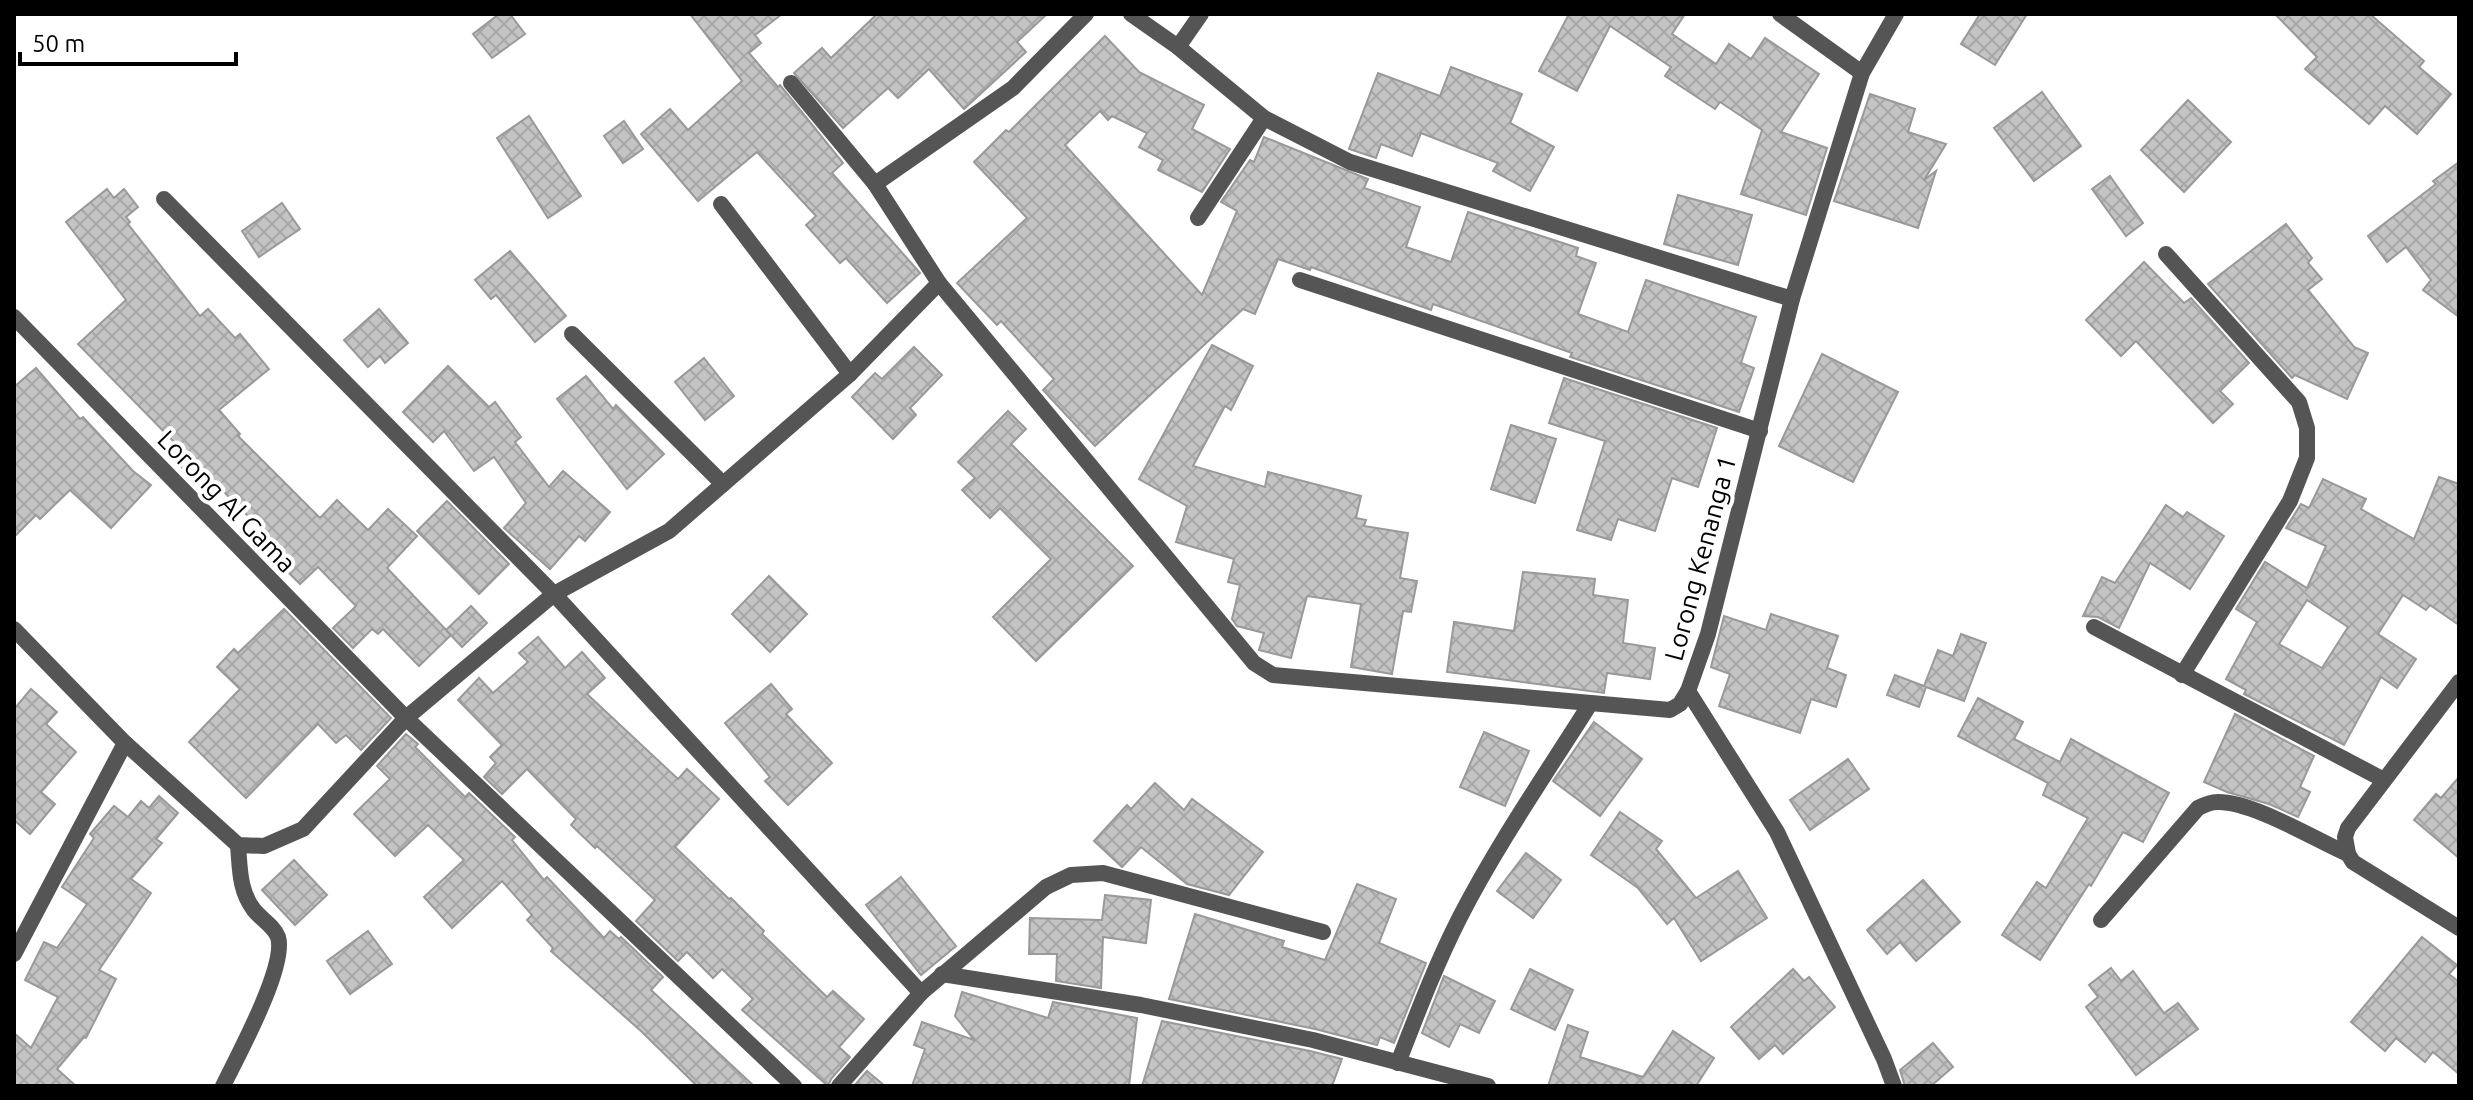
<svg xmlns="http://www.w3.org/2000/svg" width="2473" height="1100" viewBox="0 0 2473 1100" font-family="Ubuntu,sans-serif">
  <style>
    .building { fill: url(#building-cross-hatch); stroke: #999; stroke-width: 2; fill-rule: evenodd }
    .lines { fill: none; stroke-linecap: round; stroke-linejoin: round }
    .street { stroke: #555; stroke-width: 16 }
    .labels { text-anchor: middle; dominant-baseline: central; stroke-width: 8; stroke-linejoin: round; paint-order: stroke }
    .street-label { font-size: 26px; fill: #000; stroke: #fff }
  </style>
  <defs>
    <pattern id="building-cross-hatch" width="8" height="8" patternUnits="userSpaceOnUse" patternTransform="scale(2)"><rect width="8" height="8" fill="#c4c4c4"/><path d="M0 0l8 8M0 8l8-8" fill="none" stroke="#a7a7a7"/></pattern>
  </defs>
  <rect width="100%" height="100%" fill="#fff"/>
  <g class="building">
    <path d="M499 14H510L525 34 492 58 473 34Z"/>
    <path d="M690 14H782L755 35 761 43 749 53 778 87 780 85 843 163 832 173 920 273 887 303 846 258 840 263 806 225 816 216 757 152 698 201 641 134 670 109 688 130 742 81Z"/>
    <path d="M877 14H1047L1017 42 1026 52 964 109 929 69 898 98 888 88 843 128 794 73 822 48 831 58Z"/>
    <path d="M1569 14H1685L1672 34 1716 64 1729 44 1751 59 1765 38 1819 74 1781 132 1827 148 1806 215 1741 194 1762 130 1720 102 1715 109 1665 76 1671 67 1610 26 1577 91 1539 71Z"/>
    <path d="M1980 14H2027L1995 65 1961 44Z"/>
    <path d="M2275 14H2370L2424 61 2419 67 2451 94 2417 134 2385 106 2369 124 2305 69 2317 57Z"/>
    <path d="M1105 36 1139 72 1204 105 1192 129 1230 149 1202 192 1158 170 1163 160 1139 147 1147 133 1112 116 1108 120 1100 111 1065 145 1202 295 1237 211 1221 202 1250 160 1254 162 1264 137 1368 179 1364 188 1420 207 1406 247 1451 262 1468 212 1578 248 1576 256 1596 263 1578 314 1628 332 1646 280 1756 317 1741 363 1754 368 1739 412 1570 357 1572 353 1433 304 1431 310 1311 267 1310 270 1278 259 1255 314 1243 309 1095 446 1043 390 1054 379 1001 321 997 325 957 283 1027 218 974 162 1006 130 1009 132Z"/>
    <path d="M1451 67 1522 94 1510 123 1554 147 1530 191 1493 171 1498 163 1421 133 1412 156 1381 144 1376 158 1349 149 1378 73 1440 96Z"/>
    <path d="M2042 92 2081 146 2034 181 1994 128Z"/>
    <path d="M1870 94 1915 109 1908 132 1946 144 1924 180 1936 171 1918 228 1834 201Z"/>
    <path d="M2188 100 2231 142 2184 192 2141 150Z"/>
    <path d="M529 116 581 196 548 218 497 138Z"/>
    <path d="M624 121 643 149 623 163 604 136Z"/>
    <path d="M2459 162V317L2423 290 2431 280 2406 247 2387 262 2368 236 2436 184 2433 181Z"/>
    <path d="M2110 176 2143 223 2126 236 2092 189Z"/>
    <path d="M107 189 114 198 124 189 138 207 126 217 130 222 128 224 200 316 208 309 235 338 240 334 269 369 219 410 240 434 238 436 320 518 337 500 368 530 388 509 417 536 387 568 451 635 419 666 383 629 378 634 372 629 353 648 333 628 356 606 318 567 300 584 281 565 289 557 202 470 192 479 170 454 178 446 78 344 126 300 66 222Z"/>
    <path d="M1678 195 1752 215 1738 265 1664 244Z"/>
    <path d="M282 203 300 229 259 257 242 231Z"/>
    <path d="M2286 224 2312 258 2308 263 2322 279 2308 290 2354 347 2368 353 2347 399 2295 375 2292 378 2208 284Z"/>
    <path d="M510 251 566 316 535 342 496 295 491 299 475 280Z"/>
    <path d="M2144 262 2184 303 2191 298 2249 363 2220 391 2233 404 2213 423 2136 341 2121 356 2086 320Z"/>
    <path d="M379 309 408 343 385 363 380 356 368 367 344 340Z"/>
    <path d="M1212 345 1253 366 1231 410 1225 406 1193 466 1265 487 1268 472 1361 496 1356 518 1366 520 1364 526 1408 533 1400 578 1417 581 1411 612 1403 611 1392 674 1351 667 1361 604 1307 596 1291 658 1259 650 1264 633 1237 626 1232 619 1240 585 1228 582 1234 559 1176 542 1187 506 1139 479Z"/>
    <path d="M914 347 942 375 910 408 916 415 893 439 852 397 875 373 882 379Z"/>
    <path d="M1822 354 1898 392 1853 482 1779 446Z"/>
    <path d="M704 358 734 396 705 420 675 382Z"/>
    <path d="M448 366 489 407 495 402 521 437 515 442 549 487 563 471 610 512 585 541 579 536 550 569 504 528 526 503 494 457 474 471 444 431 433 442 403 412Z"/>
    <path d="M36 368 80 419 83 417 133 471 151 485 111 528 70 490 40 519 36 515 14 537V387Z"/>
    <path d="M586 376 613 409 616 405 664 454 627 489 557 399Z"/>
    <path d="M1564 378 1717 428 1698 487 1672 478 1655 531 1618 519 1611 540 1577 530 1605 441 1549 423Z"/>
    <path d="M1008 411 1026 429 1011 444 1133 566 1036 661 993 617 1051 559 1000 508 990 518 962 490 975 478 958 462Z"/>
    <path d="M1511 425 1556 439 1535 503 1491 489Z"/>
    <path d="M2439 477 2459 484V625L2430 605 2426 610 2403 595 2378 634 2416 659 2397 688 2381 677 2344 745 2244 694 2246 690 2226 679 2257 622 2236 609 2265 562 2307 588 2326 546 2286 528 2301 504 2309 508 2323 479 2366 499 2361 509 2414 539ZM2307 600 2348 627 2322 668 2279 644Z"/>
    <path d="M447 501 509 564 479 594 417 531Z"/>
    <path d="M2166 505 2183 517 2187 512 2224 536 2190 589 2150 563 2119 628 2098 617 2083 616 2102 577 2115 583Z"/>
    <path d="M1523 572 1595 579 1593 595 1628 600 1623 643 1655 648 1650 679 1607 673 1604 693 1447 672 1454 622 1514 631Z"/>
    <path d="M769 576 807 614 770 652 732 614Z"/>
    <path d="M471 606 487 623 462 647 446 630Z"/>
    <path d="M284 609 391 718 361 750 346 735 336 743 318 724 246 798 189 742 240 689 217 667 234 649 238 653Z"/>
    <path d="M1771 614 1838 636 1827 668 1846 675 1836 707 1811 699 1800 733 1719 706 1730 674 1711 667 1724 616 1766 630Z"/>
    <path d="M1961 634 1986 643 1964 701 1926 687 1919 707 1887 695 1895 675 1924 686 1938 650 1953 656Z"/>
    <path d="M538 637 565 668 582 652 605 678 587 694 678 779 687 769 719 799 675 847 729 899 731 898 764 931 762 934 827 997 833 991 864 1019 839 1047 850 1057 831 1079 828 1086 742 1010 753 999 722 969 713 978 687 952 678 961 636 921 655 900 597 846 595 848 571 825 576 819 527 769 502 794 484 777 496 763 490 757 502 745 458 700 479 678 493 693 528 662 519 653Z"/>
    <path d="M771 684 792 709 786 714 832 763 788 805 765 781 770 777 725 723Z"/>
    <path d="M31 689 57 712 46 724 76 752 41 792 55 804 30 834 14 820V709Z"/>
    <path d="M1978 698 2023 722 2014 739 2060 762 2071 739 2169 793 2143 842 2123 832 2091 886 2089 884 2040 960 2002 935 2037 882 2046 888 2088 818 2043 795 2048 783 1958 736Z"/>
    <path d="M2235 714 2314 756 2300 787 2310 792 2298 817 2269 804 2227 792 2204 782Z"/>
    <path d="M1594 722 1642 759 1600 816 1553 781Z"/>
    <path d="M1484 732 1529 751 1505 806 1460 787Z"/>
    <path d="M406 734 418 744 415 747 465 797 469 793 515 837 512 840 544 880 547 877 604 938 610 931 619 939 621 937 663 977 651 990 754 1086H697L642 1032 551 951 553 948 527 920 532 915 502 881 452 928 424 897 464 860 428 825 395 856 354 814 390 779 377 766Z"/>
    <path d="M1848 759 1869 789 1810 830 1790 800Z"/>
    <path d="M2459 777V858L2414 820 2436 794 2441 798Z"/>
    <path d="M1155 783 1184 810 1192 799 1263 852 1229 895 1187 884 1141 847 1122 867 1094 841 1127 805 1131 809Z"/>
    <path d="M159 796 178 813 156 839 162 843 131 879 151 893 99 970 116 979 86 1038 84 1037 57 1069 76 1086H14V1033L31 1048 58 997 25 980 44 942 57 948 87 904 62 887 94 838 90 834 114 806 128 817 141 801 149 808Z"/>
    <path d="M1620 812 1662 841 1656 849 1696 898 1738 871 1767 918 1701 961 1674 918 1667 924 1638 888 1591 855Z"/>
    <path d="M1526 853 1561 880 1533 918 1497 891Z"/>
    <path d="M294 860 327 895 295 925 262 890Z"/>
    <path d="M901 877 956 946 921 975 866 905Z"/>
    <path d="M1923 880 1960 922 1916 961 1900 942 1887 954 1867 930Z"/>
    <path d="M1357 884 1396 899 1379 943 1426 963 1394 1043 1380 1037 1377 1045 1315 1029 1169 999 1195 914 1284 941 1282 947 1325 960Z"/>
    <path d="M1105 895 1151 900 1146 943 1103 937 1101 988 1056 981 1057 954H1029L1030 918 1102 920Z"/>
    <path d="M368 931 392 964 350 994 327 961Z"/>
    <path d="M2422 937 2457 965 2449 974 2459 982V1074L2433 1052 2425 1062 2396 1038 2385 1051 2351 1022Z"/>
    <path d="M2111 968 2121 981 2133 971 2164 1013 2178 1003 2198 1029 2136 1075 2086 1007 2098 997 2089 985Z"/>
    <path d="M1530 969 1573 990 1555 1030 1511 1009Z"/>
    <path d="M1793 969 1804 981 1809 977 1835 1007 1783 1054 1775 1045 1759 1059 1731 1027Z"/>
    <path d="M1444 976 1495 1001 1479 1033 1460 1024 1449 1047 1422 1033Z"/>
    <path d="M962 992 1048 1018 1053 1002 1137 1018 1129 1086H912L925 1049 914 1045 922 1022 974 1040 955 1016Z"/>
    <path d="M1162 1021 1310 1051 1342 1059 1332 1086H1142Z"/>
    <path d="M1568 1025 1588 1032 1580 1057 1643 1077 1673 1031 1714 1058 1696 1086H1548Z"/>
    <path d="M1933 1043 1953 1067 1931 1086H1905L1900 1070Z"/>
    <path d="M867 1071 885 1086H854Z"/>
  </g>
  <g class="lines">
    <g class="street">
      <path d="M1131 14 1178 47"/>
      <path d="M1201 14 1178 47 1264 118 1350 162 1792 299"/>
      <path d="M1780 14 1862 73"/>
      <path d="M791 83 875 184 939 283 1254 663 1273 675 1670 710 1680 704 1688 691"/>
      <path d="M875 184 1013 88 1086 14"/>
      <path d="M164 199 554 594 921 993"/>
      <path d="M721 204 850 374"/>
      <path d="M1198 218 1264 118"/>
      <path d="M2166 254 2299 402 2307 428V458L2290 501 2182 675"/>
      <path d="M1300 280 1760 431"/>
      <path d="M14 317 406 718 794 1086"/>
      <path d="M572 334 723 484"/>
      <path d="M2094 627 2384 780"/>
      <path d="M14 629 125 743 238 845 264 846 303 829 406 718 554 594 669 531 850 374 939 283"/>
      <path d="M2348 854 2345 837 2348 828 2459 682"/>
      <path d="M2101 920 2198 808C2204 805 2211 802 2217 802 2252 801 2314 839 2348 854L2353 862 2459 928"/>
      <path d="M14 954 125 743"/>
      <path d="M942 974 1141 1005 1313 1040 1488 1086"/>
      <path d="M1398 1063C1417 1014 1436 964 1460 917 1498 843 1546 774 1590 704"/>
      <path d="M223 1086C237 1057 287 966 278 937 274 926 261 919 254 910 239 891 240 868 238 845"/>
      <path d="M839 1086 921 993 1046 887 1071 875 1103 873 1323 932"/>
      <path d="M1894 1086 1884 1059 1777 832 1688 691 1708 634 1792 299 1862 73 1896 14"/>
    </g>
  </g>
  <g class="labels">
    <g class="street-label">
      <text transform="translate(227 501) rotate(46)">Lorong Al Gama</text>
      <text transform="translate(1700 558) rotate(-75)">Lorong Kenanga 1</text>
    </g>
  </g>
  <rect width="2473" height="1100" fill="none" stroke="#000000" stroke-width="32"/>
  <path d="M20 52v12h216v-12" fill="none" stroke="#000000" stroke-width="4"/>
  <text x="32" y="52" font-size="24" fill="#000000" stroke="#ffffff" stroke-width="6" paint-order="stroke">50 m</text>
</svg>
